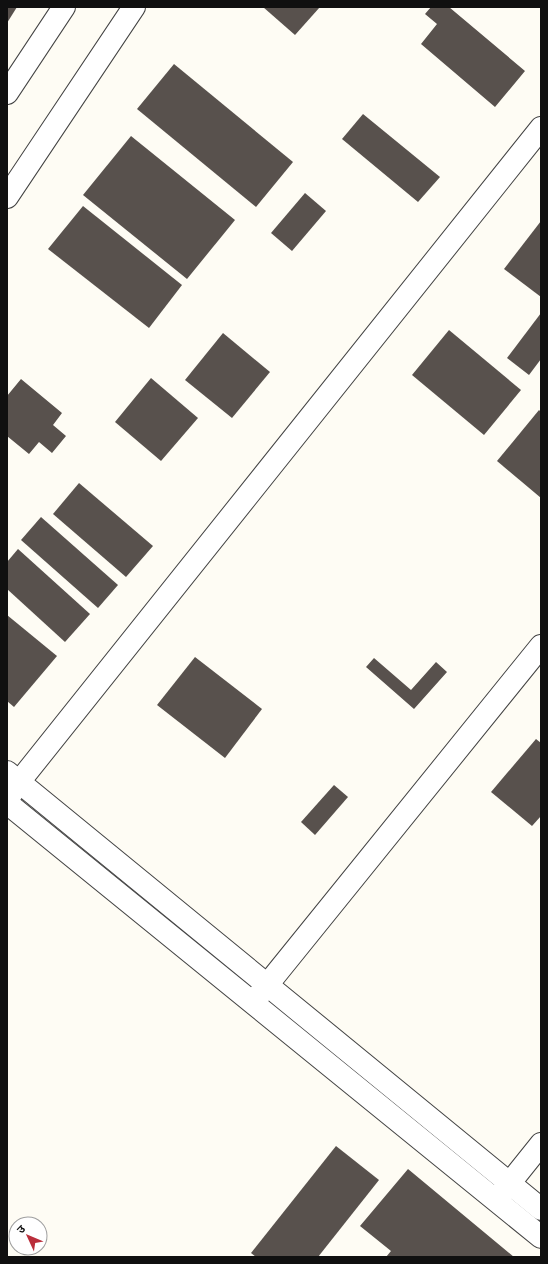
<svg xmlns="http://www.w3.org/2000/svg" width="548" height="1264" viewBox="0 0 548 1264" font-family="Merriweather,'Noto Sans Devanagari',serif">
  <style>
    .building { fill: #58514d }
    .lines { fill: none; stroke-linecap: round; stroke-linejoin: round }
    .minor-casing { stroke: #434343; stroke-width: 24 }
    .minor { stroke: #fff; stroke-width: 22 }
  </style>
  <rect width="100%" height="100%" fill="#fefcf4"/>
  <g class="building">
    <path d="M7 7H17L7 23Z"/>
    <path d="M263 7H320L295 35Z"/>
    <path d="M431 7H449L525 71 495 107 421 44 437 24 425 14Z"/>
    <path d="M174 64 293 162 256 207 137 109Z"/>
    <path d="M363 114 440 177 418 202 342 139Z"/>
    <path d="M131 136 235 220 187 279 83 195Z"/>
    <path d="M305 193 326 211 292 251 271 233Z"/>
    <path d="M83 206 182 285 149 328 48 249Z"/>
    <path d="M541 221V297L504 269Z"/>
    <path d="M541 313V359L529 375 507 358Z"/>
    <path d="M449 330 521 390 484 435 412 375Z"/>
    <path d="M223 333 270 372 232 418 185 380Z"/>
    <path d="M151 378 198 418 161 461 115 422Z"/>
    <path d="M21 379 62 413 53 425 66 436 52 453 39 442 29 454 7 436V396Z"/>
    <path d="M539 410 541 412V498L497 461Z"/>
    <path d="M79 483 153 546 126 577 53 514Z"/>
    <path d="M41 517 118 585 98 608 21 540Z"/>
    <path d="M18 549 90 614 65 642 7 589V562Z"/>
    <path d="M7 615 57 656 14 707 7 701Z"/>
    <path d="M195 657 262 709 225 758 157 705Z"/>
    <path d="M374 658 411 690 436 662 447 672 414 709 366 667Z"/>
    <path d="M536 739 541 743V816L532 826 491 792Z"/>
    <path d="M334 785 348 797 315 835 301 822Z"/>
    <path d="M336 1146 379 1180 318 1257H256L251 1253Z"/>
    <path d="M408 1169 514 1257H386L391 1251 360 1226Z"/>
  </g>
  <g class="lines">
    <g class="minor-casing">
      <g id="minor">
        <path d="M7 93 64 7"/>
        <path d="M7 197 134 7"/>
        <path d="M7 772 541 1209"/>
        <path d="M7 800 19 782 541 128"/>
        <path d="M7 803 541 1237"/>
        <path d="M259 995 541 646"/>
        <path d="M501 1194 541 1144"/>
      </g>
    </g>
    <use href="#minor" class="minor"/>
  </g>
  <rect width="548" height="1264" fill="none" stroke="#101010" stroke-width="16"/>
  <g transform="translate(28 1236) rotate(314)"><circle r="19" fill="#ffffff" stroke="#9f9f9f"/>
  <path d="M0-3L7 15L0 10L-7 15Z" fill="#ba2e3b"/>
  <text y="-6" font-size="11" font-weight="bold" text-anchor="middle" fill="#101010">उ</text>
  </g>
</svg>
